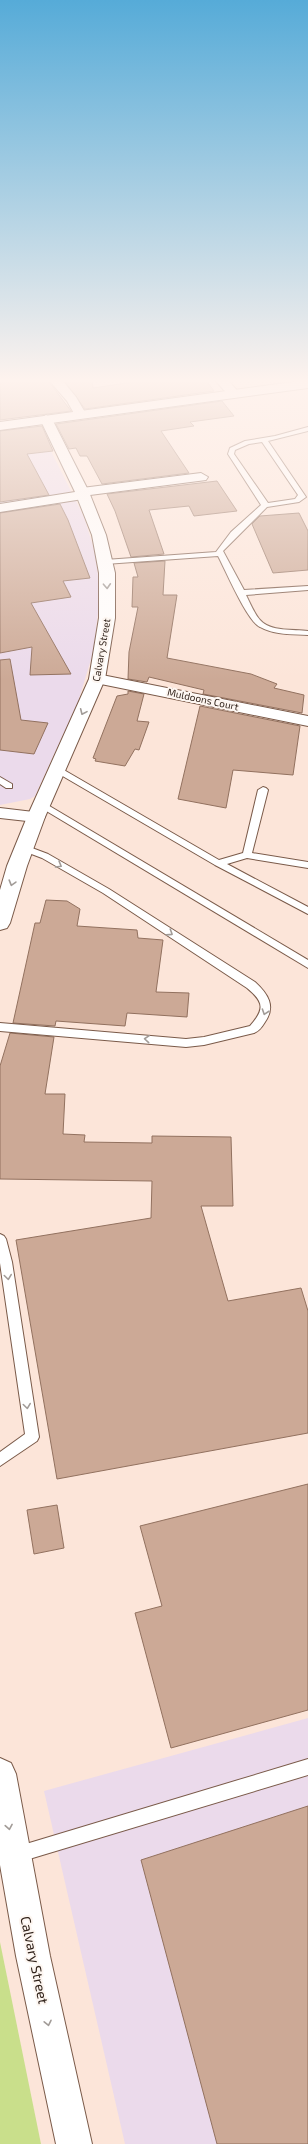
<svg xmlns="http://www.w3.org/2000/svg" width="308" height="2144" viewBox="0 0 308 2144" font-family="'Exo 2',sans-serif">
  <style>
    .industrial { fill: #ebdaeb }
    .green { fill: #c9df8b }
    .building { fill: #cca996; stroke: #92715f }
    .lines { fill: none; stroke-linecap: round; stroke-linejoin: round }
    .service-casing { stroke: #7a5a49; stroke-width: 2 }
    .minor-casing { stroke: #7a5a49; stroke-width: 2 }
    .tertiary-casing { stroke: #7a5a49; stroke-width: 2 }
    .secondary-casing { stroke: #7a5a49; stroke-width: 2 }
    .service { fill: #fff; fill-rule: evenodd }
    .minor { fill: #fff; fill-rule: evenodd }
    .tertiary { fill: #fff; fill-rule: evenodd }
    .secondary { fill: #fff; fill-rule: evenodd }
    .oneway { stroke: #a29c98 }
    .labels { text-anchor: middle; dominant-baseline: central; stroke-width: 4; stroke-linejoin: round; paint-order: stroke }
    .far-street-label { font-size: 10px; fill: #31231b; stroke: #fdf6f1 }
    .near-street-label { font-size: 14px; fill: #31231b; stroke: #fdf6f1 }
  </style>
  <rect width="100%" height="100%" fill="#fce5d9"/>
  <g class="industrial">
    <path d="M29 426 40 429 84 517 94 549 98 575 99 605 93 653 78 702 35 796 30 799 0 805V430Z"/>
    <path d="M308 1718V2144H125L44 1791Z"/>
  </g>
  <path class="green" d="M0 1942 41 2144H0Z"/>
  <g class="building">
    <path d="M0 379H47L71 411 0 420Z"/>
    <path d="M63 379H92L93 388 153 379H205L214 391 85 409Z"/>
    <path d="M222 401 234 416 190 422 194 426 161 431 189 473 102 484 87 456H80L76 448 69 449 56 424Z"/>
    <path d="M42 426 53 451 27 454 49 495 0 502V431Z"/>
    <path d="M217 481 237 511 194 516 189 506 149 510 164 554 131 557 115 511 107 494Z"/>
    <path d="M60 504 68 520 90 578 63 581 71 597 31 603 71 674 30 675 32 647 0 653V513Z"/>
    <path d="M299 513 308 531V570L273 573 252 524 260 516Z"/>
    <path d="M165 561 163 595H177L167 658 251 674 277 684 274 688 304 695 302 713 203 694 204 690 149 677 147 682 128 679 129 652 138 607H132L133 577H138L134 563Z"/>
    <path d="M10 659 21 720 48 723 34 754 0 750V660Z"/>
    <path d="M128 691 144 694 137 721 149 722 139 750 135 749 125 766 95 761 96 759 93 758 117 696 128 694Z"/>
    <path d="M200 706 300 726 293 775 233 770 226 808 178 799Z"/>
    <path d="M46 900 67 901 80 909 77 926 137 930 138 938 163 940 156 992 189 993 187 1017 127 1013 125 1026 56 1021 55 1026 13 1023 35 923H40Z"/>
    <path d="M10 1033 54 1037 45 1094H65L63 1134 85 1135 84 1142 152 1143V1136L231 1137 233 1206H201L228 1301 301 1288 308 1311V1433L57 1479 16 1240 151 1218 152 1181 0 1179V1066Z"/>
    <path d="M308 1484V1710L171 1748 135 1613 162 1606 140 1526Z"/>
    <path d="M57 1505 64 1548 34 1554 27 1510Z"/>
    <path d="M308 1806V2144H217L141 1860Z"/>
  </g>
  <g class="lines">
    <g class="service-casing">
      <g id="service">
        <path d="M308 427V431L268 441 306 497 299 502 267 507 223 551 244 590 308 586V590L246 595C250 603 254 613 260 620 270 632 294 629 308 631V635C292 634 274 635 260 627 247 621 226 571 218 556L105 564 101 562 105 560 216 552 231 532 261 505 228 454 230 448 245 441 275 436ZM262 442 298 495 295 499 268 503 234 454 235 450 249 444Z"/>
        <path d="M57 766 219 860 243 853 258 790 263 787 266 788 268 790 252 853 308 862V868L247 858 227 864 308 907V914L215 865 54 771 53 769Z"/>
        <path d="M0 777 12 784V788H6L0 784Z"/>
        <path d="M41 801 308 960V968L38 806 36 804Z"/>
        <path d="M24 845 48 854 109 889 255 982C268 994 276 1006 265 1022 262 1027 259 1031 254 1033L204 1045 186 1047 0 1031V1023L186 1039 204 1037 250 1026C265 1009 264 1002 247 988L103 893 42 858 21 850 19 848 21 846Z"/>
        <path d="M0 1234 4 1236 6 1239 12 1262 39 1437 37 1441 0 1466V1452L25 1434 0 1263Z"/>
        <path d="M308 1759V1775L16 1863 10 1861 8 1855 10 1849 16 1847Z"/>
      </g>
    </g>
    <g class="minor-casing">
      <g id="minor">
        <path d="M48 379H61L76 397 86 414 84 417H76L67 401Z"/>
        <path d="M214 379H227L240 394 234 398 230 397Z"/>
        <path d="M201 473 208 477 206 480 90 495 83 499 0 512V504L75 492 77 489 82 488Z"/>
        <path d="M97 674 308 716V726L91 682 89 679 91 676Z"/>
        <path d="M0 808 42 813 45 817 42 821 36 822 0 818Z"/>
      </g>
    </g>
    <g class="tertiary-casing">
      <g id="tertiary">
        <path d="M46 415 52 419 89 492 106 535 115 573V618L105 679 45 817 27 866 10 923 7 928 0 930V890L7 866 27 817 89 679 99 618V573L92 535 75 492 40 419Z"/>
        <path d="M0 1758 11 1763 16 1774 50 1956 92 2144H56L16 1956 0 1865Z"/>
      </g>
    </g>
    <g class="secondary-casing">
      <path id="secondary" d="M308 380V388L0 430V422Z"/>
    </g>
    <use href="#service" class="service"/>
    <use href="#minor" class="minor"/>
    <use href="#tertiary" class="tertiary"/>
    <use href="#secondary" class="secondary"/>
  </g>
  <defs><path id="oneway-chevron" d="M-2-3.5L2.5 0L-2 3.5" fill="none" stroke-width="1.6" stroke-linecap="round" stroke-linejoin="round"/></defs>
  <g class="oneway">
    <use href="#oneway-chevron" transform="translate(107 586) rotate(87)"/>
    <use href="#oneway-chevron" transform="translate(83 712) rotate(114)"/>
    <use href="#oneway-chevron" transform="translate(59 865) rotate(30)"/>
    <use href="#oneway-chevron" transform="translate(12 883) rotate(106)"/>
    <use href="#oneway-chevron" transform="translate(170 933) rotate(33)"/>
    <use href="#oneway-chevron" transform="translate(265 1012) rotate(109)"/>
    <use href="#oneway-chevron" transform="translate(147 1039) rotate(-175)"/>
    <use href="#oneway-chevron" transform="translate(8 1277) rotate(82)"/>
    <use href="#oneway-chevron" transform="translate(27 1406) rotate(82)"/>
    <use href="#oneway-chevron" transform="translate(9 1827) rotate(80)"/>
    <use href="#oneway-chevron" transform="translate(48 2023) rotate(78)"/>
  </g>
  <linearGradient id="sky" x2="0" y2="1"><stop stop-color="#56abd8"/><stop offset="0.56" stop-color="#fef3ee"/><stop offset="1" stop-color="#fef3ee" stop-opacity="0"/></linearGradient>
  <rect width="308" height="680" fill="url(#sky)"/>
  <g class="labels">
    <g class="far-street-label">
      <text transform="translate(101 650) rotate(-80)">Calvary Street</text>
      <text transform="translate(203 699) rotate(12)">Muldoons Court</text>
    </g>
    <g class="near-street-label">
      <text transform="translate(35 1960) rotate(78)">Calvary Street</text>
    </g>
  </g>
</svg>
